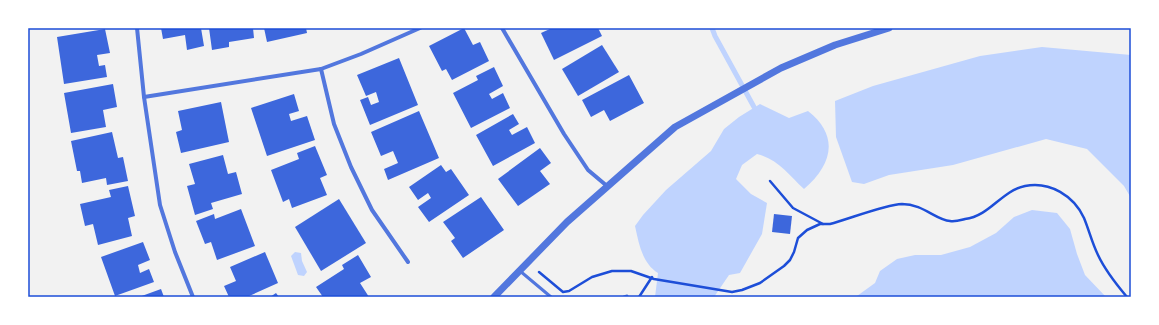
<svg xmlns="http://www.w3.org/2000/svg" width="1159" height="325" viewBox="0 0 1159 325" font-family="'Public Sans',sans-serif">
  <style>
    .water { fill: #bfd3fe }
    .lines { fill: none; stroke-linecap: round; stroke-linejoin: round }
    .stream { stroke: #bfd3fe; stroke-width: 5 }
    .building { fill: #3d67dc }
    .path { stroke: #1d4ed8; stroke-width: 2.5 }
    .service { stroke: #5277de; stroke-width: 3 }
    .minor { stroke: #5277de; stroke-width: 4 }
    .tertiary { stroke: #5277de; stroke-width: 7 }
    .neatline { fill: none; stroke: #1d4ed8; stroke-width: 1.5 }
  </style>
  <rect width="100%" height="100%" fill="#f2f2f2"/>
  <g class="water">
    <path d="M1042 47 1131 55V198L1124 186 1087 149 1046 139 953 165 889 175 864 184 852 182 836 137 835 101 873 86 980 56Z"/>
    <path d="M760 104 789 118 808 111C840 136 832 165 804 189 789 175 778 159 757 154L742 165 736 179 751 194 767 203 762 234 740 273 729 275 714 297H655L658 273C642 263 639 244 635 226L643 215 666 190 711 151 724 129 739 117Z"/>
    <path d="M1032 210 1057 213 1070 229 1077 254 1085 275 1106 297H835L857 296 875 283 880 271 897 259 915 255H941L970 247 996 233 1014 217Z"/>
    <path d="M295 252 301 253 302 261 307 272 304 276 298 275 291 256Z"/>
  </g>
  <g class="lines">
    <path class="stream" d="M712 28 715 36 754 107"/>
  </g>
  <g class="building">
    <path d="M161 28H201L204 46 187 50 185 35 163 39Z"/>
    <path d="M209 28H253L254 38 229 42V47L212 50Z"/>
    <path d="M264 28H306L307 33 267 42Z"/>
    <path d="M464 28 473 45 480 42 489 61 452 80 446 69 442 71 429 46Z"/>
    <path d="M552 28H598L602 36 554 60 541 33Z"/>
    <path d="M105 29 110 53 97 55 99 66 105 65 107 77 64 84 57 37Z"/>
    <path d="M602 45 619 72 578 96 562 69Z"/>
    <path d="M399 58 418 105 370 125 360 100 368 97 371 105 379 102 376 92 366 96 357 75Z"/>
    <path d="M494 67 503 86 489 94 492 99 503 93 510 108 471 128 453 93 478 80 476 76Z"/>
    <path d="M629 75 644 103 610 121 604 110 591 117 582 100Z"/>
    <path d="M113 84 117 107 103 110 106 127 71 133 64 93Z"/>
    <path d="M294 94 299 111 289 114 291 121 307 116 315 140 267 156 251 108Z"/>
    <path d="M221 102 229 142 181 153 176 132 182 130 178 111Z"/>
    <path d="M419 111 439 158 388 180 384 169 398 163 393 151 381 156 371 132Z"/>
    <path d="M513 114 519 124 509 130 512 135 527 127 535 143 493 166 476 135Z"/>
    <path d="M112 132 118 158 123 157 128 181 107 185 106 178 82 183 80 171H77L71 141Z"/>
    <path d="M315 146 327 175 320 178 327 195 292 208 289 199 283 202 271 170 299 159 297 153Z"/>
    <path d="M540 148 551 163 540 171 550 184 518 206 498 179Z"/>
    <path d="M223 155 228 174 236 172 242 194 211 203 213 209 195 215 187 186 195 184 189 164Z"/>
    <path d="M441 165 446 172 451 169 469 195 429 222 418 207 431 198 428 193 418 200 409 187Z"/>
    <path d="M128 186 135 216 128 218 132 236 98 245 93 224 85 226 80 204 111 197 109 190Z"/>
    <path d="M481 197 504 230 463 258 451 241 455 238 443 222Z"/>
    <path d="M339 199 366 243 321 271 295 227Z"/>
    <path d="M241 209 255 246 217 260 211 242 205 244 196 221 214 214 215 219Z"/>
    <path d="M774 214 792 216 790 234 772 232Z"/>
    <path d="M143 242 150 260 138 265 140 273 149 269 154 282 115 296 101 257Z"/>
    <path d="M265 252 278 283 247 297H229L224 286 236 281 230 267Z"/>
    <path d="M358 255 371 277 360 283 369 297H323L316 287 344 269 342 265Z"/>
    <path d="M161 289 164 297H139Z"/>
    <path d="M276 293 279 297H270Z"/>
  </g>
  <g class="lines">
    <g class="path">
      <path d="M770 181 793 208 823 224"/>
      <path d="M539 272 563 292 569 291 592 277 612 271H631L654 279 732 292 742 290 760 283 784 266 790 260 794 252 798 238 807 230 820 224H830C849 219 884 205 902 204 923 204 936 220 950 221 955 222 961 220 965 219 990 216 1001 191 1025 186 1050 181 1074 196 1084 218 1089 230 1092 243 1098 255 1105 270 1116 284 1127 297"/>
      <path d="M639 297 652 277"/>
    </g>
    <g class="service">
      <path d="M520 271 551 297"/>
      <path d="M624 297 627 296"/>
    </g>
    <g class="minor">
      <path d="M137 28 144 97 160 205 175 252 193 297"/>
      <path d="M502 28 564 134 588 170 607 186"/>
      <path d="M321 69 334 124 351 167 372 210 408 262"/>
      <path d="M144 97 321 69 361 54 420 28"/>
    </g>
    <path class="tertiary" d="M494 297 567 222 675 127 781 68 835 45 889 28"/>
  </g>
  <rect width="1159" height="325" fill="none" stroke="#ffffff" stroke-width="58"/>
  <rect x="29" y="29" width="1101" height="267" class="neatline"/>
</svg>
